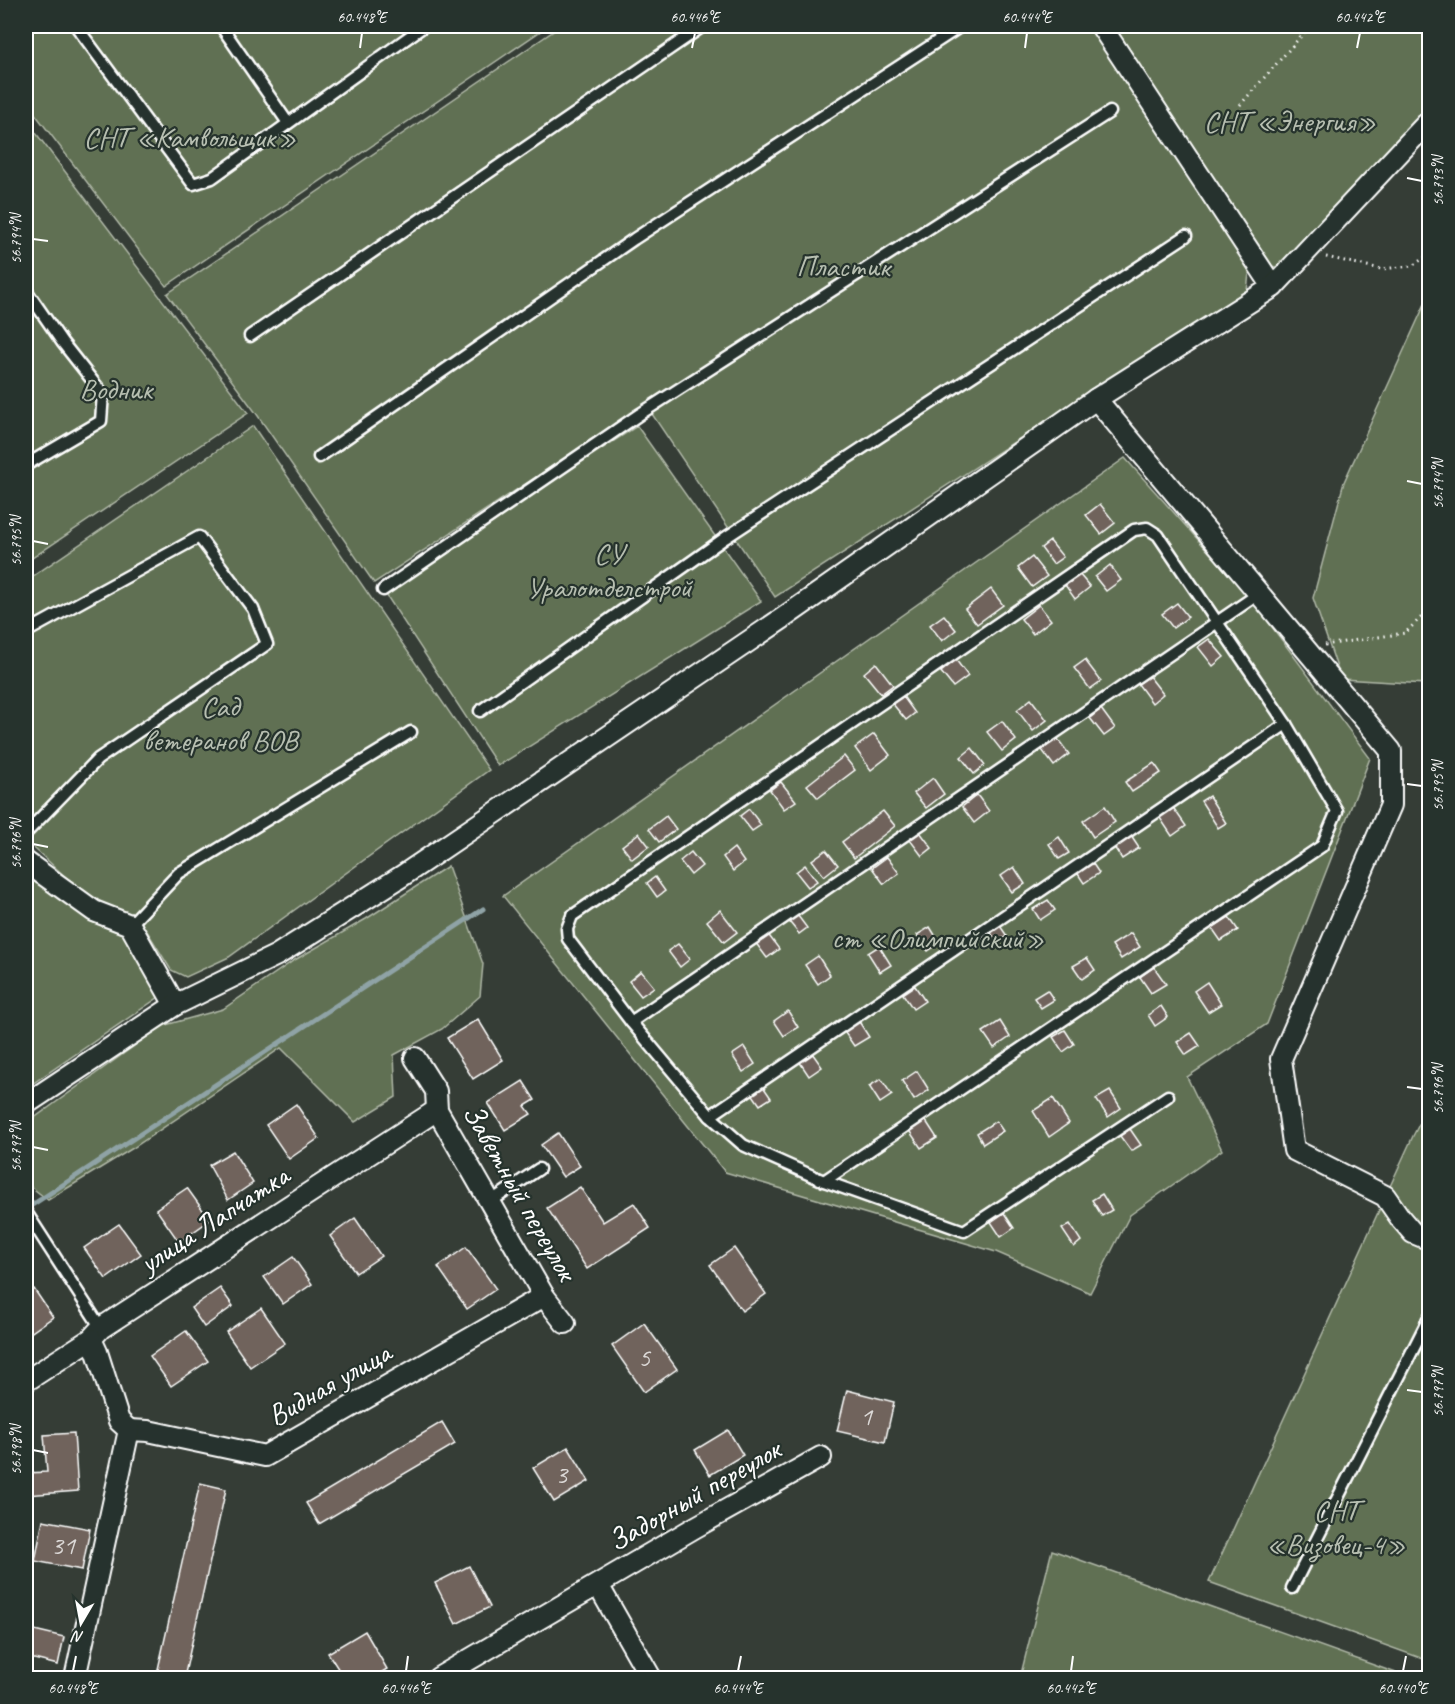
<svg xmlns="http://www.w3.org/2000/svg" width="1455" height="1704" viewBox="0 0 1455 1704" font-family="Caveat,sans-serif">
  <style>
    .green { fill: #607052; stroke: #b0b8a8; stroke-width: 1.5 }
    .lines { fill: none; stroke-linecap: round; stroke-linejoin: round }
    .stream { stroke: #8fa3a6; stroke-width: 5 }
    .building { fill: #70645b; stroke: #fff; stroke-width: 1.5 }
    .service-casing { stroke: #fff; stroke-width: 15 }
    .minor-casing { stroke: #fff; stroke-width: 24 }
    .path { stroke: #fff; stroke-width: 3; stroke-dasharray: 1.5 4.5; stroke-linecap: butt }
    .service { stroke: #26332d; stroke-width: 10 }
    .minor { stroke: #26332d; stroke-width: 20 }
    .ticks { fill: none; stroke: #fff; stroke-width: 2 }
    .labels { text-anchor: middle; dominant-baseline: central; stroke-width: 4.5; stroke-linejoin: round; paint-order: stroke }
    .number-label { font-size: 27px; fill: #dbd8d6 }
    .park-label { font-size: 30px; fill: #b7bfb1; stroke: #26332d }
    .street-label { font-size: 30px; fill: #fff; stroke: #26332d }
    .neatline { fill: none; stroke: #fff; stroke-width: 2 }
    .ticks-label { font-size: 15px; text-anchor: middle; fill: #fff }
  </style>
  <rect width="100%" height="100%" fill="#353d36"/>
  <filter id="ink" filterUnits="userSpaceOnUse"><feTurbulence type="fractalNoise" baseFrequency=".0167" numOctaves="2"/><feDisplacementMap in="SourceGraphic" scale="12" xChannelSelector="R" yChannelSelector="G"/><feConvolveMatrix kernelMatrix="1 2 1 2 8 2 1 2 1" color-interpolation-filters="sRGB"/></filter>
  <g filter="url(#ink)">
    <g class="green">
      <path d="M26 26H548L166 286 26 102Z"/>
      <path d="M561 26H1091L1250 264 1247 291 775 597 646 405 374 583 256 413 167 294Z"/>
      <path d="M1114 26H1429V108L1286 269 1271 266Z"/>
      <path d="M26 120 248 413 26 562Z"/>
      <path d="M1429 295V682L1426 684 1341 679 1313 598 1344 482Z"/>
      <path d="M253 426 489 770 229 957 186 977 171 970 147 931 101 903 68 879 26 841V581Z"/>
      <path d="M637 426 761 601 498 766 383 590Z"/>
      <path d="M1125 458 1251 599 1370 758 1267 1024 1187 1077 1222 1150 1130 1215 1090 1293 996 1252 725 1172 503 896Z"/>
      <path d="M448 866 483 964 480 996 442 1029 394 1055 396 1097 355 1122 281 1048 133 1148 48 1200 26 1183V1124L162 1026 223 1009 293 961 366 919Z"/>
      <path d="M26 877 128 937 162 995 26 1088Z"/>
      <path d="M1429 1105V1661L1209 1582 1413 1136Z"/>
      <path d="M1052 1550 1410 1678H1020Z"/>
    </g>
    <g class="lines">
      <path class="stream" d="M26 1209 483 909"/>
    </g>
    <g class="building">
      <path d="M1100 504 1115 523 1101 534 1086 515Z"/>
      <path d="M1050 541 1063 557 1053 564 1041 548Z"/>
      <path d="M1032 557 1047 576 1032 587 1018 568Z"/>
      <path d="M1110 565 1121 580 1106 591 1095 577Z"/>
      <path d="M1079 574 1090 587 1075 599 1065 585Z"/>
      <path d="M991 589 1003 605 977 624 965 609Z"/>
      <path d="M1177 603 1188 617 1173 628 1162 614Z"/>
      <path d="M1039 605 1051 620 1033 634 1021 619Z"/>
      <path d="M944 615 956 630 942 641 930 625Z"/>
      <path d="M1209 639 1224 657 1213 666 1198 647Z"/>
      <path d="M956 660 968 676 953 687 941 672Z"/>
      <path d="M1085 660 1101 681 1090 689 1074 668Z"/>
      <path d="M876 663 893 685 881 694 864 673Z"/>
      <path d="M1149 676 1163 694 1152 703 1138 684Z"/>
      <path d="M902 695 915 713 906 720 892 703Z"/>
      <path d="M1031 699 1047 720 1033 731 1017 710Z"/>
      <path d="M1101 709 1115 728 1104 736 1090 718Z"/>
      <path d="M1002 721 1016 740 1002 751 987 732Z"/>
      <path d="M874 734 890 755 871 770 855 748Z"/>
      <path d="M1057 738 1069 754 1054 766 1042 750Z"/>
      <path d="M972 748 985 765 974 774 961 757Z"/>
      <path d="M844 756 855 770 818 798 807 785Z"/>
      <path d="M1154 763 1161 773 1132 792 1125 782Z"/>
      <path d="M933 778 944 794 926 808 914 793Z"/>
      <path d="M781 782 796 801 784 809 770 790Z"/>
      <path d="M977 795 989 811 974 823 962 807Z"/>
      <path d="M1209 796 1226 823 1218 828 1201 801Z"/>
      <path d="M1105 806 1115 822 1093 837 1083 821Z"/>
      <path d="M1172 806 1186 826 1172 836 1158 815Z"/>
      <path d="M749 809 761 825 752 831 740 816Z"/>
      <path d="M883 811 895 826 854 858 842 842Z"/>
      <path d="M666 816 676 829 659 842 649 829Z"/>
      <path d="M920 832 932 848 922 856 910 840Z"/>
      <path d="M639 833 649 846 632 859 622 846Z"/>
      <path d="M1131 836 1139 848 1122 859 1114 847Z"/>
      <path d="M1059 837 1069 853 1059 859 1049 844Z"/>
      <path d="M734 848 744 862 733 871 723 857Z"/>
      <path d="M826 850 838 865 824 876 812 860Z"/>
      <path d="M691 852 702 866 691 875 680 861Z"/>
      <path d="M887 857 899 873 884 884 872 868Z"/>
      <path d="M1091 861 1099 873 1084 883 1076 871Z"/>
      <path d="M805 865 817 881 808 887 796 872Z"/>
      <path d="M1014 867 1025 884 1012 892 1001 876Z"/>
      <path d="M655 877 665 891 657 897 647 883Z"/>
      <path d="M1048 900 1055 910 1040 920 1033 909Z"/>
      <path d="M720 910 737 932 724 942 707 921Z"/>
      <path d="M795 912 807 928 799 934 787 919Z"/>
      <path d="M1229 917 1238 930 1221 941 1212 928Z"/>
      <path d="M998 923 1007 936 997 942 989 930Z"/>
      <path d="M930 927 940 943 928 951 917 935Z"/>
      <path d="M767 933 779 949 767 958 755 942Z"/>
      <path d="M1131 933 1140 947 1121 959 1112 945Z"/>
      <path d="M678 944 690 959 680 967 668 951Z"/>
      <path d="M879 946 891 965 880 972 868 953Z"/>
      <path d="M818 956 830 975 818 984 805 965Z"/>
      <path d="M1087 958 1095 970 1082 979 1073 966Z"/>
      <path d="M1154 967 1166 984 1151 993 1140 977Z"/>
      <path d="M641 971 654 987 641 996 629 981Z"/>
      <path d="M1207 982 1221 1004 1208 1012 1194 991Z"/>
      <path d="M915 986 925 1001 913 1009 903 994Z"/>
      <path d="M1047 990 1054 1000 1041 1008 1034 998Z"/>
      <path d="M1161 1006 1168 1017 1155 1026 1148 1015Z"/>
      <path d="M788 1011 798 1027 784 1036 774 1021Z"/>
      <path d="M478 1019 503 1060 473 1079 447 1038Z"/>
      <path d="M858 1020 869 1037 854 1046 843 1030Z"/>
      <path d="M1000 1021 1010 1037 994 1048 983 1032Z"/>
      <path d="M1065 1030 1074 1044 1063 1052 1053 1037Z"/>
      <path d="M1191 1033 1200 1046 1186 1055 1177 1042Z"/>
      <path d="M744 1047 755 1064 743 1072 732 1055Z"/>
      <path d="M810 1050 822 1067 809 1076 797 1058Z"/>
      <path d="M917 1071 929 1090 914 1100 902 1081Z"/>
      <path d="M881 1079 892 1095 880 1103 869 1086Z"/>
      <path d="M523 1081 535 1100 525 1106 531 1114 505 1130 488 1103Z"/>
      <path d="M762 1085 771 1098 760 1105 751 1092Z"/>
      <path d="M1110 1091 1121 1108 1108 1117 1096 1099Z"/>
      <path d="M1053 1098 1069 1123 1049 1137 1033 1111Z"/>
      <path d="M296 1104 319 1138 289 1159 266 1125Z"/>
      <path d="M924 1118 937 1138 921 1148 908 1129Z"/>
      <path d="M996 1121 1003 1131 983 1144 977 1133Z"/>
      <path d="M1130 1129 1141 1145 1131 1151 1120 1136Z"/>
      <path d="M558 1133 580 1166 563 1177 541 1145Z"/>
      <path d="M233 1151 253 1183 228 1200 209 1165Z"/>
      <path d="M580 1187 603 1222 634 1203 650 1228 587 1269 547 1208Z"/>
      <path d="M187 1188 210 1220 179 1242 156 1209Z"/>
      <path d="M1102 1194 1112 1210 1102 1216 1092 1200Z"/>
      <path d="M1004 1213 1014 1228 1001 1237 991 1222Z"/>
      <path d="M355 1218 381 1256 356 1273 330 1236Z"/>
      <path d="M119 1224 141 1254 106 1279 84 1248Z"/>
      <path d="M1070 1224 1081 1241 1074 1247 1062 1229Z"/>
      <path d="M466 1247 496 1289 467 1309 438 1267Z"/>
      <path d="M734 1248 766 1294 742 1311 710 1265Z"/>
      <path d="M293 1257 312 1284 283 1304 264 1277Z"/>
      <path d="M220 1288 233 1306 204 1327 191 1308Z"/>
      <path d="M34 1289 53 1317 26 1336V1295Z"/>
      <path d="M261 1308 285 1343 250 1367 226 1332Z"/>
      <path d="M644 1323 677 1369 644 1392 612 1346Z"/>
      <path d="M186 1331 208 1361 171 1386 150 1356Z"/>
      <path d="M847 1390 894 1402 885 1442 837 1431Z"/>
      <path d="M442 1422 455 1444 319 1524 306 1503Z"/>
      <path d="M728 1430 743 1455 710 1475 695 1450Z"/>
      <path d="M74 1433 78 1491 26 1495V1473L47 1472 44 1435Z"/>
      <path d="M568 1447 589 1481 554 1502 533 1468Z"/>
      <path d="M200 1483 226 1489 184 1678H156Z"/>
      <path d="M43 1520 90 1529 82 1570 35 1561Z"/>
      <path d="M469 1566 490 1607 456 1624 435 1583Z"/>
      <path d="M26 1628 64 1637 58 1665 26 1657Z"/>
      <path d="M365 1631 387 1669 372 1678H344L328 1653Z"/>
    </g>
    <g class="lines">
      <g class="service-casing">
        <g id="service">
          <path d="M76 26 193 184 212 178 424 26"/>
          <path d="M221 26 288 123"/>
          <path d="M26 290 62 342 103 394 101 421 26 465"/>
          <path d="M250 336 703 26"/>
          <path d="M319 457 634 239 961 26"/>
          <path d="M1147 528 1158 535 1286 724 1337 811 1322 846 824 1181 743 1145 710 1116 631 1022 568 939 567 929 572 916 1134 530Z"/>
          <path d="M383 590 640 414 1110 112"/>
          <path d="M26 632 199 537 253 609 267 644 98 759 26 833"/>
          <path d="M480 711 725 538 1186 236"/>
          <path d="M130 925 179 873 411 732"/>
          <path d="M631 1022 1251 599"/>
          <path d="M710 1116 1286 724"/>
          <path d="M824 1181 964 1231 1168 1096"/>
          <path d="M490 1202 539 1169"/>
          <path d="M26 1212 101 1328"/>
          <path d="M1292 1588 1430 1316"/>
        </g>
      </g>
      <g class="minor-casing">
        <g id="minor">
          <path d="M1101 26 1273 287"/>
          <path d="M1096 399 1391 751V805L1281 1059 1294 1150 1385 1196 1401 1219 1413 1233 1430 1240"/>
          <path d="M26 862 94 911 130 925 175 1005"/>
          <path d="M415 1058 436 1091 437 1110 544 1296 565 1323"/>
          <path d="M26 1104 175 1005 277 955 402 876 783 618 1096 399 1273 287 1430 120"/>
          <path d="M26 1381 91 1339 101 1328 437 1110"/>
          <path d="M129 1430 148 1431 265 1456 544 1296"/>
          <path d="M598 1585 651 1678"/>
          <path d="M75 1678 129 1430 119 1421 97 1352 91 1339"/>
          <path d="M438 1678 694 1528 821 1457"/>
        </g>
      </g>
      <g class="path">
        <path d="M1240 105 1310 26"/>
        <path d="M1326 257 1381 269 1412 266 1430 254"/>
        <path d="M1325 645 1405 633 1430 609"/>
      </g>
      <use href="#service" class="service"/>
      <use href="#minor" class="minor"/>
    </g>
  </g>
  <path class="ticks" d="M360 48 362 33M692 48 695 33M1025 48 1027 33M1357 48 1360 33M1407 178 1422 181M33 239 48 241M1407 481 1422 484M33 541 48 544M1407 784 1422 786M33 844 48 847M1407 1087 1422 1089M33 1147 48 1150M1407 1390 1422 1392M33 1450 48 1453M73 1671 76 1656M406 1671 408 1656M738 1671 741 1656M1071 1671 1073 1656M1403 1671 1406 1656"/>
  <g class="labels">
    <g class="number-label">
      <text x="644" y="1357">5</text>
      <text x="866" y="1416">1</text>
      <text x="561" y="1474">3</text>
      <text x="63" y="1545">31</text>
    </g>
    <g class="park-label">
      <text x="1290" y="121">СНТ «Энергия»</text>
      <text x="190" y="137">СНТ «Камвольщик»</text>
      <text x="843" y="266">Пластик</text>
      <text x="116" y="389">Водник</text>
      <text x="609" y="553">СУ<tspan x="609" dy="34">Уралотделстрой</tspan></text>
      <text x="220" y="706">Сад<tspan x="220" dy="34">ветеранов ВОВ</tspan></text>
      <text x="938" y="938">ст «Олимпийский»</text>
      <text x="1336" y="1510">СНТ<tspan x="1336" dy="34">«Визовец-4»</tspan></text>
    </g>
    <g class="street-label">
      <text transform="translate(520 1192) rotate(60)">Заветный переулок</text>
      <text transform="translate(214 1219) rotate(-33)">улица Лапчатка</text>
      <text transform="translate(329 1384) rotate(-30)">Видная улица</text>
      <text transform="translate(694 1495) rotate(-30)">Задорный переулок</text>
    </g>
  </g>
  <rect width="1455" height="1704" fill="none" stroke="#26332d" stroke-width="66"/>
  <g transform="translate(81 1623) rotate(190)" stroke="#26332d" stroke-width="4.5" paint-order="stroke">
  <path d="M0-4.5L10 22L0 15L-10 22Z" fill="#ffffff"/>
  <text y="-9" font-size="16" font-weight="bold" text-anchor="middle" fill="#ffffff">N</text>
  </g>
  <rect x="33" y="33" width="1389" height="1638" class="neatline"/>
  <g class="ticks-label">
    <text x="362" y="22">60.448°E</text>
    <text x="695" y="22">60.446°E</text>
    <text x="1027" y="22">60.444°E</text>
    <text x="1360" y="22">60.442°E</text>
    <text transform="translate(1438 181) rotate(-90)" y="5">56.793°N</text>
    <text transform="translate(16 239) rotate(-90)" y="5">56.794°N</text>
    <text transform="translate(1438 484) rotate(-90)" y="5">56.794°N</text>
    <text transform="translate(16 541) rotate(-90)" y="5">56.795°N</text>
    <text transform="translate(1438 786) rotate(-90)" y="5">56.795°N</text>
    <text transform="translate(16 844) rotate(-90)" y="5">56.796°N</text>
    <text transform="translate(1438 1089) rotate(-90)" y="5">56.796°N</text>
    <text transform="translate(16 1147) rotate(-90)" y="5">56.797°N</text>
    <text transform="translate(1438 1392) rotate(-90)" y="5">56.797°N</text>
    <text transform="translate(16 1450) rotate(-90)" y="5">56.798°N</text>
    <text x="73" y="1693">60.448°E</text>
    <text x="406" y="1693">60.446°E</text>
    <text x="738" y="1693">60.444°E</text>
    <text x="1071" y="1693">60.442°E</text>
    <text x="1403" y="1693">60.440°E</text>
  </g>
</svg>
